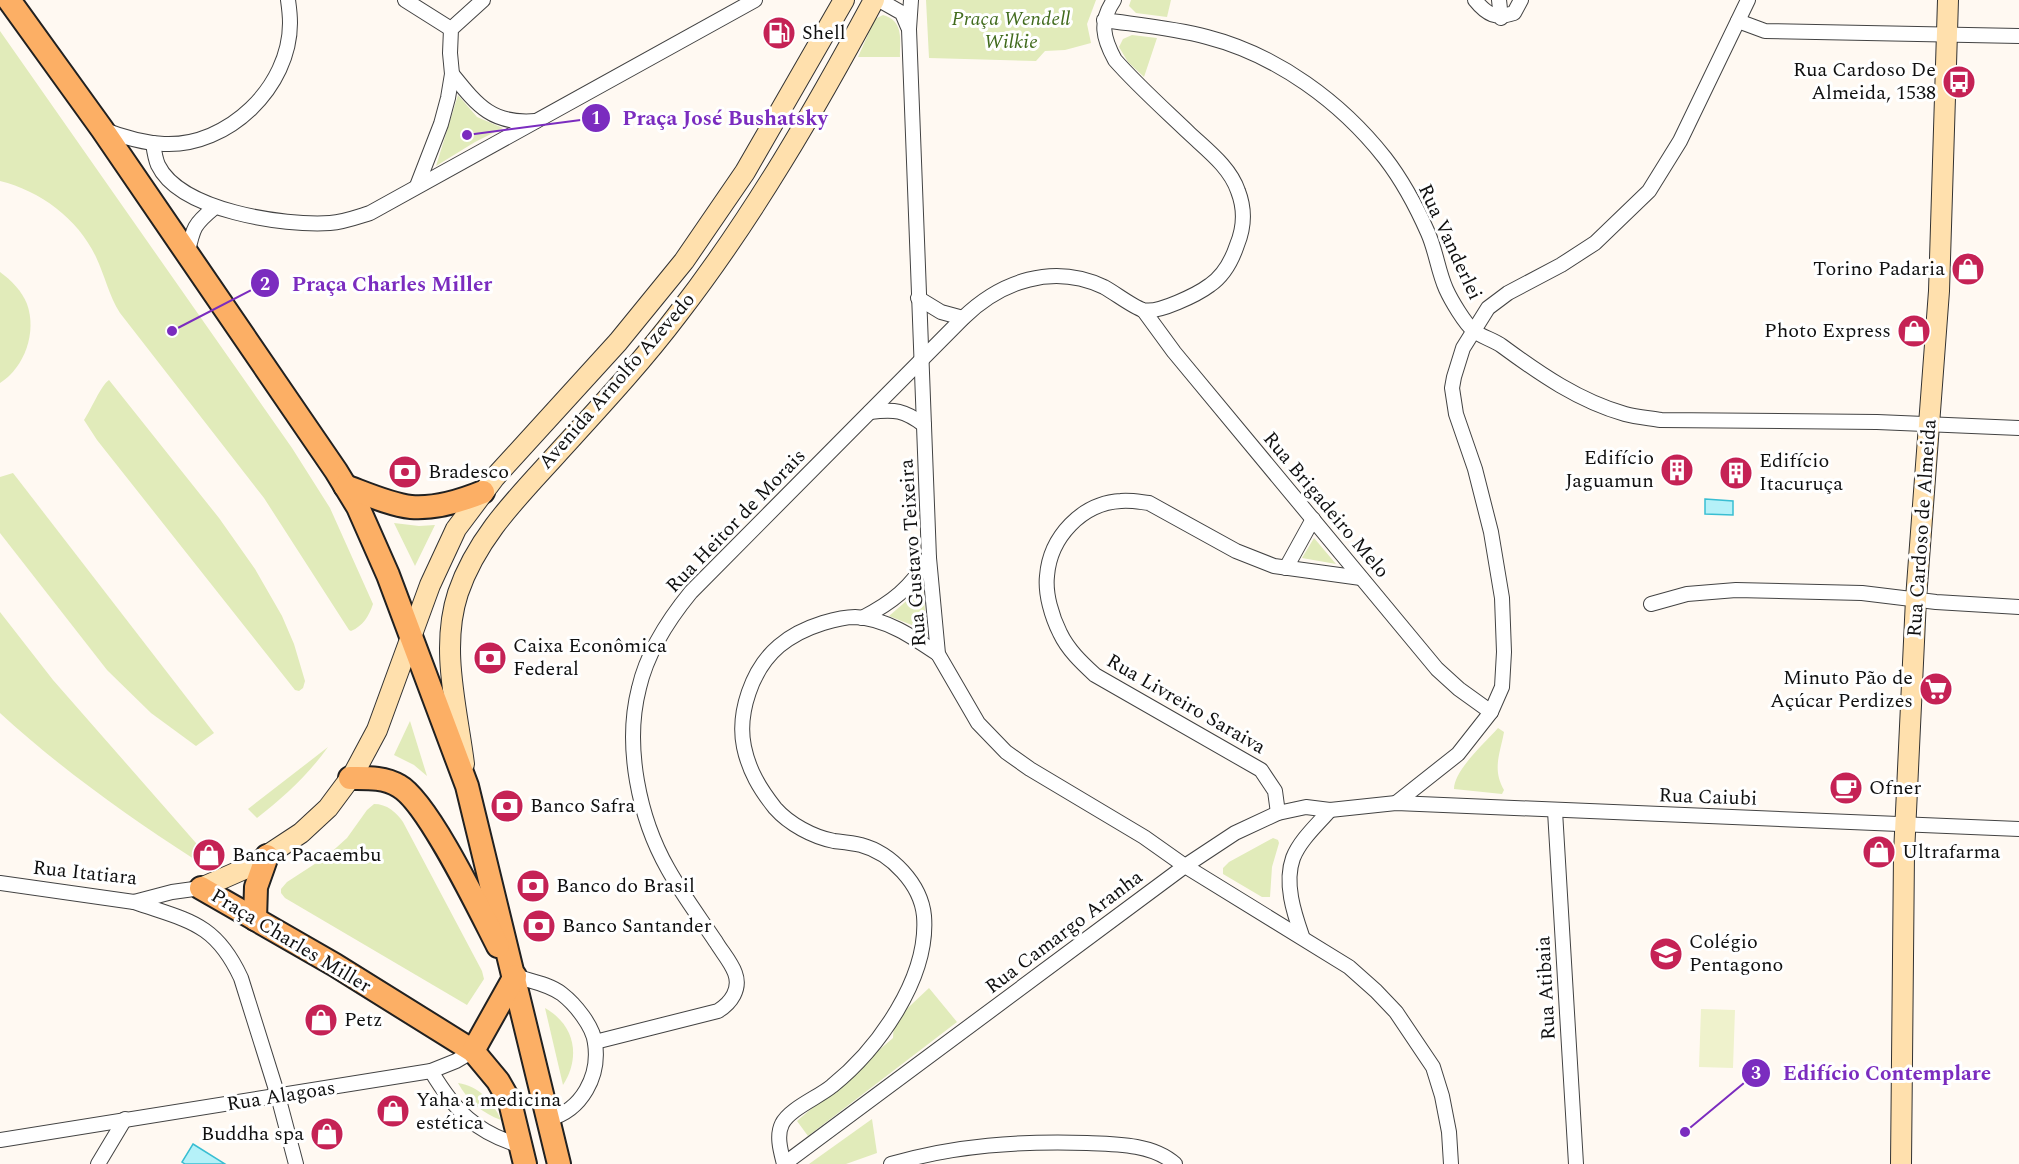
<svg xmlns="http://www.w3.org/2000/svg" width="2019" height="1164" viewBox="0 0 2019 1164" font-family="Spectral,serif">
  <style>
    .green { fill: #e1ebba }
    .pitch { fill: #eff2cc }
    .water { fill: #b5f1f8; stroke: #39bed2; stroke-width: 1.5 }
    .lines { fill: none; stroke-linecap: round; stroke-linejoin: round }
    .minor-casing { stroke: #434343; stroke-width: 16 }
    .secondary-casing { stroke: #323232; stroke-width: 22 }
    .primary-casing { stroke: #212121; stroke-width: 26 }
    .minor { stroke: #fff; stroke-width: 14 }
    .secondary { stroke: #ffe0ad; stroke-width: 20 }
    .primary { stroke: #fcaf65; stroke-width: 22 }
    .labels { text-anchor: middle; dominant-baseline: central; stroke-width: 6; stroke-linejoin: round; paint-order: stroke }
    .park-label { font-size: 20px; font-style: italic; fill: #416b1d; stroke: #fff }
    .poi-label { font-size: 20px; fill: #101010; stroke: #fff; text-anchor: start }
    .street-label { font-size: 20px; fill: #101010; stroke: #fff }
    .leader { fill: none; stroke: #7b2cbf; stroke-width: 2 }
    .callout-dot { fill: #7b2cbf; stroke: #fff; stroke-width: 2 }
    .mark-label { font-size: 18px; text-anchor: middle; font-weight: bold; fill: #fff }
    .callout-label { font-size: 21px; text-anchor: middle; font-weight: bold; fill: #7b2cbf; stroke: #fff; stroke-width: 6; stroke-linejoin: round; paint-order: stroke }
  </style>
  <rect width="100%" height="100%" fill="#fff9f2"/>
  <g class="green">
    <path d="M926 0H1096L1087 24 1091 43 1065 50 1045 51 1036 61 929 58Z"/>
    <path d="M1131 0H1171L1167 17 1136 13 1129 6Z"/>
    <path d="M883 15C904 21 900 39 900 57H858L875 19Z"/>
    <path d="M0 31 292 448 330 508 373 604C369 616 363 626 351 631L349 630 264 498 120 313C109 296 105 276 96 257 78 219 41 191 0 181Z"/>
    <path d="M1132 35 1157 38 1144 77 1128 62 1119 47 1123 39Z"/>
    <path d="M458 95 477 117 503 128 475 142 436 166Z"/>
    <path d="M0 272C11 280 22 291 27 304 37 332 25 367 0 383Z"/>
    <path d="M109 380 219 518 255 569 282 616 294 644 305 681 303 688 299 691 295 690 97 440 84 420C91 410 101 385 109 380Z"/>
    <path d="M13 473 20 482 214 733 196 746 151 713 107 670 0 533V477Z"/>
    <path d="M394 523 419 526 435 525 415 566Z"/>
    <path d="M1314 538 1336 564 1302 558Z"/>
    <path d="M923 590 927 631 889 616 918 591Z"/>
    <path d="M0 612 53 680 210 859 203 862 194 859C126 815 60 768 0 713Z"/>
    <path d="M410 721 427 776 414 765 394 755Z"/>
    <path d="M1498 728 1504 732C1500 754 1492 769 1504 790L1502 794 1454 789C1454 770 1486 742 1498 728Z"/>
    <path d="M328 747C308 775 284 797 257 818L248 809Z"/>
    <path d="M374 804C387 804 396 812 403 822L482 971 484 979 467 1005 285 898 281 893V889L287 882 327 856 347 838 367 810Z"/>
    <path d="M1273 838 1278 840 1279 843 1272 867 1270 897H1262L1223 874V868L1229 862Z"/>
    <path d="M929 988 957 1022 808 1136 797 1121 893 1038 894 1021Z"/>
    <path d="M545 1008C575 1025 581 1057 563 1085Z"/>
    <path d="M458 1083C479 1086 493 1102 501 1120 482 1113 468 1101 458 1083Z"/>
    <path d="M872 1119 877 1153 846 1164H809Z"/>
  </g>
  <path class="pitch" d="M1701 1009 1735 1010 1733 1068 1699 1067Z"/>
  <g class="water">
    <path d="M1705 499 1733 501V515L1705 514Z"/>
    <path d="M193 1144 225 1164H185L182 1162Z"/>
  </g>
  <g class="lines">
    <g class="minor-casing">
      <g id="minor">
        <path d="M405 0 451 29"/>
        <path d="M879 0 902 13 908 27"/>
        <path d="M911 0 909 29 929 558 938 654 978 723 1006 752 1030 769 1144 837 1185 866 1349 967 1376 991 1396 1012 1433 1067 1442 1096 1449 1132 1451 1164"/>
        <path d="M1475 0C1487 15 1496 19 1514 13L1521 0"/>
        <path d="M1499 0 1501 18"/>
        <path d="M1104 20C1139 25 1174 28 1207 37 1277 55 1341 102 1385 158 1402 180 1417 208 1428 233 1436 251 1438 271 1446 289 1451 300 1465 324 1474 331 1482 337 1494 340 1502 346 1540 374 1579 401 1625 414 1636 417 1649 418 1661 420L1877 422 2019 428"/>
        <path d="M1738 21 1765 31 2019 36"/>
        <path d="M452 74C477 105 492 125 536 121"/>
        <path d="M102 129C120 136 145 143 164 144 228 147 290 87 290 23 290 15 289 7 288 0"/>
        <path d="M153 143C154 150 155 158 158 165 180 211 284 226 330 223 344 222 357 217 370 213L755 0"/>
        <path d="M417 186 441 124 448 98 452 74 450 53 451 29 483 0"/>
        <path d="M187 256C193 228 193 225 215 207"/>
        <path d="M918 298 941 312 963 318"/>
        <path d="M1144 311 1174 352 1437 669 1459 689 1491 712"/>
        <path d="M870 412C895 409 904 410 924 425"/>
        <path d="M1286 568 1313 519"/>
        <path d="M1651 604 1687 594 1736 590 1862 593 1936 602 2019 607"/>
        <path d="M862 618C893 602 910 588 929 558"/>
        <path d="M1396 803 1458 754 1491 712 1502 687 1504 652 1502 598 1491 532 1475 469 1456 414 1452 388 1454 377 1463 348 1488 308 1508 293 1561 265 1595 243 1649 191 1680 141 1748 0"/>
        <path d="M1555 811 1576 1164"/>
        <path d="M1278 813 1275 791 1261 770 1095 675C1082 663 1068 650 1060 633 1052 617 1045 594 1047 576 1050 537 1082 503 1121 501 1130 500 1140 502 1149 503L1236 551 1274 566 1361 578"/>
        <path d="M0 883 134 902 172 892 201 888"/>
        <path d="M134 902C188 921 215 922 241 978L278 1096 296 1164"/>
        <path d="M1302 936C1294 913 1284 883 1293 858 1300 840 1318 824 1330 810"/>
        <path d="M515 976C530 981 549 984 562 994 575 1004 593 1026 595 1043 600 1076 582 1110 549 1119"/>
        <path d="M595 1042 718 1011C731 1003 741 989 735 973 731 962 722 952 716 942 700 918 682 894 668 869 639 818 624 746 639 688 647 653 668 620 691 592L963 318C1001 281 1053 263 1104 287 1115 293 1133 307 1143 310 1158 314 1198 294 1210 285 1223 276 1232 260 1237 245 1244 228 1245 209 1238 191 1230 167 1207 150 1189 133 1164 109 1138 86 1115 60 1103 38 1099 22 1114 0"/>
        <path d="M431 1071C455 1111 475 1132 521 1146"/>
        <path d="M0 1140 431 1071 456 1061 473 1051"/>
        <path d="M98 1164 125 1119"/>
        <path d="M784 1164 1185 866 1235 833 1278 813 1306 807 1330 810 1396 803 2019 829"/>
        <path d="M784 1164C781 1152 776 1136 782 1124 789 1109 819 1097 832 1086 878 1049 929 978 924 916 921 884 891 853 861 845 852 843 842 842 834 841 813 837 789 824 775 808 760 789 749 771 744 747 737 713 752 669 779 646 792 635 807 628 823 623 833 620 844 617 855 617 885 618 913 637 938 654"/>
        <path d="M891 1164C956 1145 1020 1141 1087 1143 1116 1144 1153 1144 1175 1164"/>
      </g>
    </g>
    <g class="secondary-casing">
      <g id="secondary">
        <path d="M464 764C457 708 440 648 458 593 477 537 518 497 557 454 598 409 641 363 678 314 753 217 816 108 874 0"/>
        <path d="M201 888 251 866 301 833 328 808 354 773 377 730 430 585 456 529 495 477 618 342 684 261 745 172 844 0"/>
        <path d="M1901 1164 1904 854 1916 599 1939 291 1948 0"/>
      </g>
    </g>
    <g class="primary-casing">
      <g id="primary">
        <path d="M9 0 102 129 336 471 358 507 388 575 467 786 559 1164"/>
        <path d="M345 486C364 493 391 505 411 507 436 509 461 501 483 492"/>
        <path d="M350 778C367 778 384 777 399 786 428 802 481 913 498 946"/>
        <path d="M201 888 335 965 473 1051 498 1081 510 1102 525 1164"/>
        <path d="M255 919 256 887 267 856"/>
        <path d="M473 1051 515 976"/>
      </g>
    </g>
    <use href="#minor" class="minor"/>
    <use href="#secondary" class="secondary"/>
    <use href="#primary" class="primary"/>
  </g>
  <defs>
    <g id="fuel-disc" transform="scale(1.725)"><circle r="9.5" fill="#c52255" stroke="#fff"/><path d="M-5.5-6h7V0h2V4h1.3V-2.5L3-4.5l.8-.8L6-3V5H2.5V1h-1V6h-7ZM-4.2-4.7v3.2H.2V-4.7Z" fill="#fff"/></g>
    <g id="bus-disc" transform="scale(1.725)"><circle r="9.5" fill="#c52255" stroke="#fff"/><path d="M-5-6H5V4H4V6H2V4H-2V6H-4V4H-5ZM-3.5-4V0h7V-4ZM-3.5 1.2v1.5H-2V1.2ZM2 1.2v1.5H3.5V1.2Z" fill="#fff"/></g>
    <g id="shop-disc" transform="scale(1.725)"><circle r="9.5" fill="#c52255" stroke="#fff"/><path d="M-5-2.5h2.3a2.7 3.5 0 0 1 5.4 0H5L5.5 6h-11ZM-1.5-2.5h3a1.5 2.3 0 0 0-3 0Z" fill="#fff"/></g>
    <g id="building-disc" transform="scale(1.725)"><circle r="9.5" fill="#c52255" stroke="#fff"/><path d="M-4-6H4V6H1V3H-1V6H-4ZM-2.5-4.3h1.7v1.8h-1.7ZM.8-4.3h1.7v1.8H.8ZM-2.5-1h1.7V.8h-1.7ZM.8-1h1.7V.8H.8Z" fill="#fff"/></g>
    <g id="bank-disc" transform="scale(1.725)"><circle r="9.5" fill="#c52255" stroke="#fff"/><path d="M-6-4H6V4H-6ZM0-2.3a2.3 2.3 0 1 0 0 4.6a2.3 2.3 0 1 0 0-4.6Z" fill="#fff"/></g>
    <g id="supermarket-disc" transform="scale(1.725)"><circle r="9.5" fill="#c52255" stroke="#fff"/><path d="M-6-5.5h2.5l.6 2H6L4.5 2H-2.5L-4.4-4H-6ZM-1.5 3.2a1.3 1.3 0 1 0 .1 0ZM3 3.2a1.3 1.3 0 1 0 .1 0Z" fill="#fff"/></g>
    <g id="cafe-disc" transform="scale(1.725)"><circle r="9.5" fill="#c52255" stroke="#fff"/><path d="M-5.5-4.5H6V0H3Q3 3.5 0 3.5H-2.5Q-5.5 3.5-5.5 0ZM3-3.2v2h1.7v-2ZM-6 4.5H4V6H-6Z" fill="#fff"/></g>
    <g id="school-disc" transform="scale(1.725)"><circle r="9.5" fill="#c52255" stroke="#fff"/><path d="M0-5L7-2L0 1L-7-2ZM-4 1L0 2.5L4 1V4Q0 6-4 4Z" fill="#fff"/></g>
  </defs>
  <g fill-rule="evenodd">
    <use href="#fuel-disc" x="779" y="33"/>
    <use href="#bus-disc" x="1959" y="82"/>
    <use href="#shop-disc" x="1968" y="269"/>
    <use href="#shop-disc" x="1914" y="331"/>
    <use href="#building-disc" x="1677" y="470"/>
    <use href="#bank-disc" x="405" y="472"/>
    <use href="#building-disc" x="1736" y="473"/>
    <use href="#bank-disc" x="490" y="658"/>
    <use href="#supermarket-disc" x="1936" y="689"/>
    <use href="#cafe-disc" x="1846" y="788"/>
    <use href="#bank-disc" x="507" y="806"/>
    <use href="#shop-disc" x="1879" y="852"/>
    <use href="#shop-disc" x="209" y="855"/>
    <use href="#bank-disc" x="533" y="886"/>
    <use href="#bank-disc" x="539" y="926"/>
    <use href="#school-disc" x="1666" y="954"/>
    <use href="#shop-disc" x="321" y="1020"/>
    <use href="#shop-disc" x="393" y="1111"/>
    <use href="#shop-disc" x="327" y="1134"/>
  </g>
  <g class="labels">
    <g class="park-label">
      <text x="1011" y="19">Praça Wendell<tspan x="1011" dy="23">Wilkie</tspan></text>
    </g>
    <g class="poi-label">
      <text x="802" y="33">Shell</text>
      <text x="1936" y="70" text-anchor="end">Rua Cardoso De<tspan x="1936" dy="23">Almeida, 1538</tspan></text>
      <text x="1945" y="269" text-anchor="end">Torino Padaria</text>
      <text x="1891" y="331" text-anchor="end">Photo Express</text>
      <text x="1654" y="458" text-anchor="end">Edifício<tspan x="1654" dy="23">Jaguamun</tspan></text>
      <text x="1759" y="461">Edifício<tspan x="1759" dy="23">Itacuruça</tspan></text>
      <text x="428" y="472">Bradesco</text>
      <text x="513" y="646">Caixa Econômica<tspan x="513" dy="23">Federal</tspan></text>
      <text x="1913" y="678" text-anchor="end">Minuto Pão de<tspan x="1913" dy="23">Açúcar Perdizes</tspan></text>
      <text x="1869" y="788">Ofner</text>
      <text x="530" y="806">Banco Safra</text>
      <text x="1902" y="852">Ultrafarma</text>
      <text x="232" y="855">Banca Pacaembu</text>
      <text x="556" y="886">Banco do Brasil</text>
      <text x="562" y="926">Banco Santander</text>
      <text x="1689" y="942">Colégio<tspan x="1689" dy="23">Pentagono</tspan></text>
      <text x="344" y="1020">Petz</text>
      <text x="416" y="1100">Yaha a medicina<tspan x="416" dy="23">estética</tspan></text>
      <text x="304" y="1134" text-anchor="end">Buddha spa</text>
    </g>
    <g class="street-label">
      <text transform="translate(1450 242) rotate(65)">Rua Vanderlei</text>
      <text transform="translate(617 381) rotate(-49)">Avenida Arnolfo Azevedo</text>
      <text transform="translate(1326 505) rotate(50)">Rua Brigadeiro Melo</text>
      <text transform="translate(736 521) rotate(-46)">Rua Heitor de Morais</text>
      <text transform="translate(1922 528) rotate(-86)">Rua Cardoso de Almeida</text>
      <text transform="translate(913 553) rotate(-94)">Rua Gustavo Teixeira</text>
      <text transform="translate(1186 704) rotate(30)">Rua Livreiro Saraiva</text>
      <text transform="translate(1708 797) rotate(2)">Rua Caiubi</text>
      <text transform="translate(85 873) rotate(6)">Rua Itatiara</text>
      <text transform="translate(1064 932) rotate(-37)">Rua Camargo Aranha</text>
      <text transform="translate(291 941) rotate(31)">Praça Charles Miller</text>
      <text transform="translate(1546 988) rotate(-93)">Rua Atibaia</text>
      <text transform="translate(281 1096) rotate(-9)">Rua Alagoas</text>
    </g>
  </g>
  <path class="leader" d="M467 135L596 118M172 331L265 283M1685 1132L1756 1073"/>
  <g class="callout-dot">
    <circle cx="467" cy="135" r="6"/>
    <circle cx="172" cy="331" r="6"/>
    <circle cx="1685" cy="1132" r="6"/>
    <circle cx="596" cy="118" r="15"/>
    <circle cx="265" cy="283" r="15"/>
    <circle cx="1756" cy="1073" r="15"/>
  </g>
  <g class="mark-label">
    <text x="596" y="124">1</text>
    <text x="265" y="290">2</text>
    <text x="1756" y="1079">3</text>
  </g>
  <g class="callout-label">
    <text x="725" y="125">Praça José Bushatsky</text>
    <text x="392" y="291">Praça Charles Miller</text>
    <text x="1887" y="1080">Edifício Contemplare</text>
  </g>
</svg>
